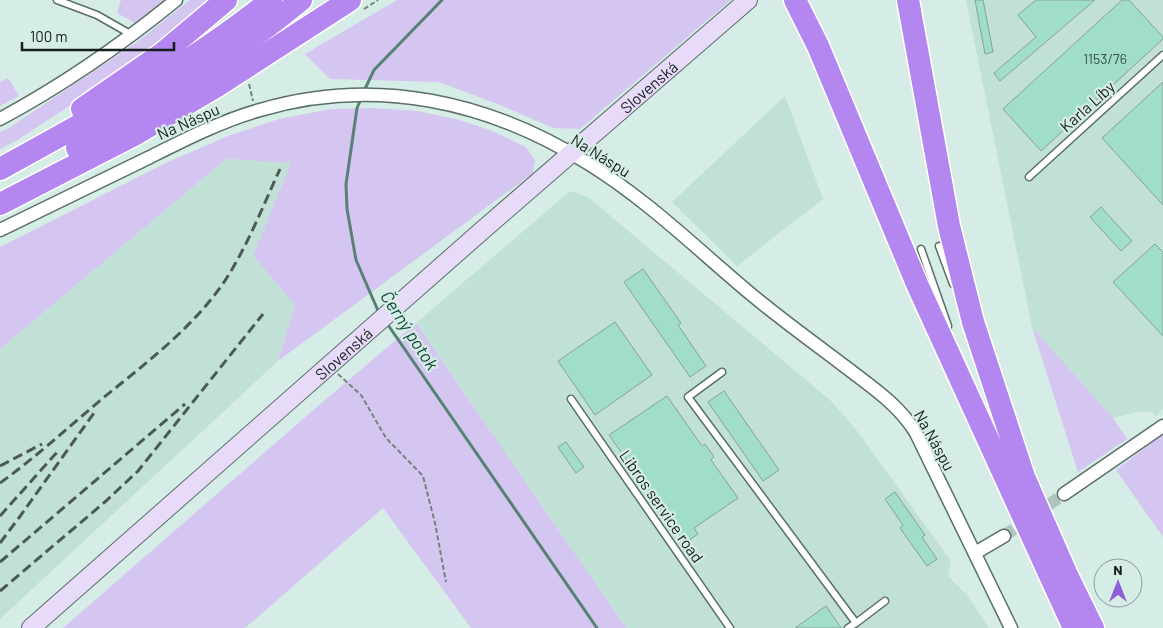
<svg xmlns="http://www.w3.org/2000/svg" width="1163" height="628" viewBox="0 0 1163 628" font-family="Barlow,sans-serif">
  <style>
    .built { fill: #c1e1d7 }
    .green { fill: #d5c5f1 }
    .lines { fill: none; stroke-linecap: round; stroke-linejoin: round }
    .stream { stroke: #568276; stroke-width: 3 }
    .building { fill: #a0decb; stroke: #899f98 }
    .street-tunnel { stroke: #afc4be; stroke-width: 12; stroke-dasharray: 12 6; stroke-linecap: butt }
    .lane-casing { stroke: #596e68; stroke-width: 9 }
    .street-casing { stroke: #596e68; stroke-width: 15 }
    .secondary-casing { stroke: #596e68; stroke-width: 20 }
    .highway-casing { stroke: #fff; stroke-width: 25 }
    .path { stroke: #73837e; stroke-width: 2; stroke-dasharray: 5 2.5; stroke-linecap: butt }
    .lane { stroke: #fff; stroke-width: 6 }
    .street { stroke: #fff; stroke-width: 12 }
    .secondary { stroke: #e8dbfa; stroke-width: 18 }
    .highway { stroke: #b387ef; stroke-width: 22 }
    .rail { stroke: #4c5955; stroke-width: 3; stroke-dasharray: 10 5; stroke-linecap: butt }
    .labels { text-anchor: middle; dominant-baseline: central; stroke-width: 4.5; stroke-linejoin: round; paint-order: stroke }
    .number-label { font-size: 14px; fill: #384f48 }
    .street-label { font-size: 16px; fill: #161f1c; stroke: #d5ede6 }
    .water-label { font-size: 18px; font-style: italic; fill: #12473b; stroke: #d5ede6 }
  </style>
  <rect width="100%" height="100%" fill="#d5ede6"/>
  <g class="built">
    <path d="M966 0H1163V409L1155 417 1152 412H1137L1113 418 1032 327Z"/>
    <path d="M785 96 823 199 737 266 672 202Z"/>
    <path d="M226 159 292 163 253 256 295 305 278 361 0 619V349Z"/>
    <path d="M570 191 588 197 830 400 855 428 951 561 948 576 967 595 989 628H626L416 323Z"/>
  </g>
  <g class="green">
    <path d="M121 0H164L135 23 117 13Z"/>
    <path d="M190 0H218L142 58 16 141 0 149V132L9 128 137 42Z"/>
    <path d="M397 0H731L580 129 553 128 500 105 439 82 330 79 305 54Z"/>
    <path d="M8 78 19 96 0 106V82Z"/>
    <path d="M373 108 417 111 456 119 490 130 526 147 535 160 533 173 278 361 295 305 253 256 291 163 226 159 0 349V247L168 162 228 136 279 119 331 109Z"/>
    <path d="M416 323 626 628H471L383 508 245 628H63L311 412Z"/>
    <path d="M1032 327 1113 418 1127 439 1078 472Z"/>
    <path d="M1163 434V537L1116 470Z"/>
  </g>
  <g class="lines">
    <g class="stream">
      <path d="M364 91 374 70 442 0"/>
      <path d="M361 99 357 108 346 184 347 209 356 260 379 313"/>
      <path d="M386 322 597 628"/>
    </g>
  </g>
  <g class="building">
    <path d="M975 0H983L993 52 985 54Z"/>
    <path d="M1036 0H1095L1000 81 994 73 1036 37 1018 15Z"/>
    <path d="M1122 0H1129L1163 37V39L1041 151 1003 109Z"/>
    <path d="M1163 82V205L1102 138Z"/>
    <path d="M1101 207 1132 241 1121 251 1090 217Z"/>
    <path d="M1155 244 1163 252V336L1113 282Z"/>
    <path d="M643 269 681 323 678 325 706 366 690 377 624 282Z"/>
    <path d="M615 322 652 375 595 415 558 361Z"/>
    <path d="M724 391 779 470 763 481 708 402Z"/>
    <path d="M667 396 702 446 705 444 714 457 711 460 738 498 694 528 698 534 685 543 609 435Z"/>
    <path d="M566 442 584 467 576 473 558 447Z"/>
    <path d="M895 492 925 535 922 537 937 559 927 566 900 528 903 525 885 499Z"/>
    <path d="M826 606 841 628H795Z"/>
  </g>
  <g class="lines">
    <path class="street-tunnel" d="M1004 536 1064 494"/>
    <g class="lane-casing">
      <g id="lane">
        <path d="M57 0 97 15 132 35"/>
        <path d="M1029 177 1163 55"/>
        <path d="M939 246 953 284"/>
        <path d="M921 249 948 326"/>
        <path d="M722 372 688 397 856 623 885 601"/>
        <path d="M571 399 730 628"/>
        <path d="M848 628 856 623"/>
      </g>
    </g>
    <g class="street-casing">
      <g id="street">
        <path d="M0 119C63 85 121 45 176 0"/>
        <path d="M0 230C49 206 98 182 148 158 184 140 221 121 260 110 375 76 489 101 589 164 647 200 695 247 746 290 779 318 813 342 847 368 873 388 899 405 916 433L1011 628"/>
        <path d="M1064 494 1163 426"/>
        <path d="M975 553 1004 536"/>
      </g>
    </g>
    <g class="secondary-casing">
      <g id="secondary">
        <path id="s1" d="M31 628 485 228 748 0"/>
      </g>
    </g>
    <g class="highway-casing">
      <g id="highway">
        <path d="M795 0 818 46 917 284 1074 628"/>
        <path d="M908 0 949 226 973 322 1024 477 1066 573 1093 628"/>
        <path d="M82 109 163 53 226 0"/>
        <path d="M77 148C155 104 232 57 301 0"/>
        <path d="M0 169C93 118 188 67 271 0"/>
        <path d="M0 204 134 135 217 86 350 0"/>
      </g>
    </g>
    <g class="path">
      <path d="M364 9 378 0"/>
      <path d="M249 84 253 101"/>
      <path d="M338 374 361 395 386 438 423 476 435 523 446 582"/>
    </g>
    <use href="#lane" class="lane"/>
    <use href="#street" class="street"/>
    <use href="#secondary" class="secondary"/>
    <use href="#highway" class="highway"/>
    <g class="rail">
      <path d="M0 466 42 444"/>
      <path d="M0 483C36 457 69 427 103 398 145 364 190 330 222 285 246 250 262 208 280 169"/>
      <path d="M0 516 59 450"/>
      <path d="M0 543 21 515 94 413"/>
      <path d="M0 562 185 404"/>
      <path d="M0 591 106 501 138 471 263 314"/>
    </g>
  </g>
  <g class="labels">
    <g class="number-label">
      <text x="1105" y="58">1153/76</text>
    </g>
    <g class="street-label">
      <text stroke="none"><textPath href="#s1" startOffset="821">Slovenská</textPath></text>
      <text transform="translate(1087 106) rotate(-42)">Karla Líby</text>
      <text transform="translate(188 121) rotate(-24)">Na Náspu</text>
      <text transform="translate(601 155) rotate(32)">Na Náspu</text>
      <text stroke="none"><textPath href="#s1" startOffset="416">Slovenská</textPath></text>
      <text transform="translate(935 440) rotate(61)">Na Náspu</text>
      <text transform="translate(662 506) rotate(55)">Libros service road</text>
    </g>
    <g class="water-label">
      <text transform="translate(410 330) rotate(57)">Černý potok</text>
    </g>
  </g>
  <g transform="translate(1118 583)"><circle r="24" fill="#d5ede6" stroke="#899b95"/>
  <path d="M0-4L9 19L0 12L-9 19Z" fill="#935dd5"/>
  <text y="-8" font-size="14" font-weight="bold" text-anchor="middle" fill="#161f1c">N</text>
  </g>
  <path d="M22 42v8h152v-8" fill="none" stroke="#161f1c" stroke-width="2.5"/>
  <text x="30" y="42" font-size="15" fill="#161f1c" stroke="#d5ede6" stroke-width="4" paint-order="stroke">100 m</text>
</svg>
